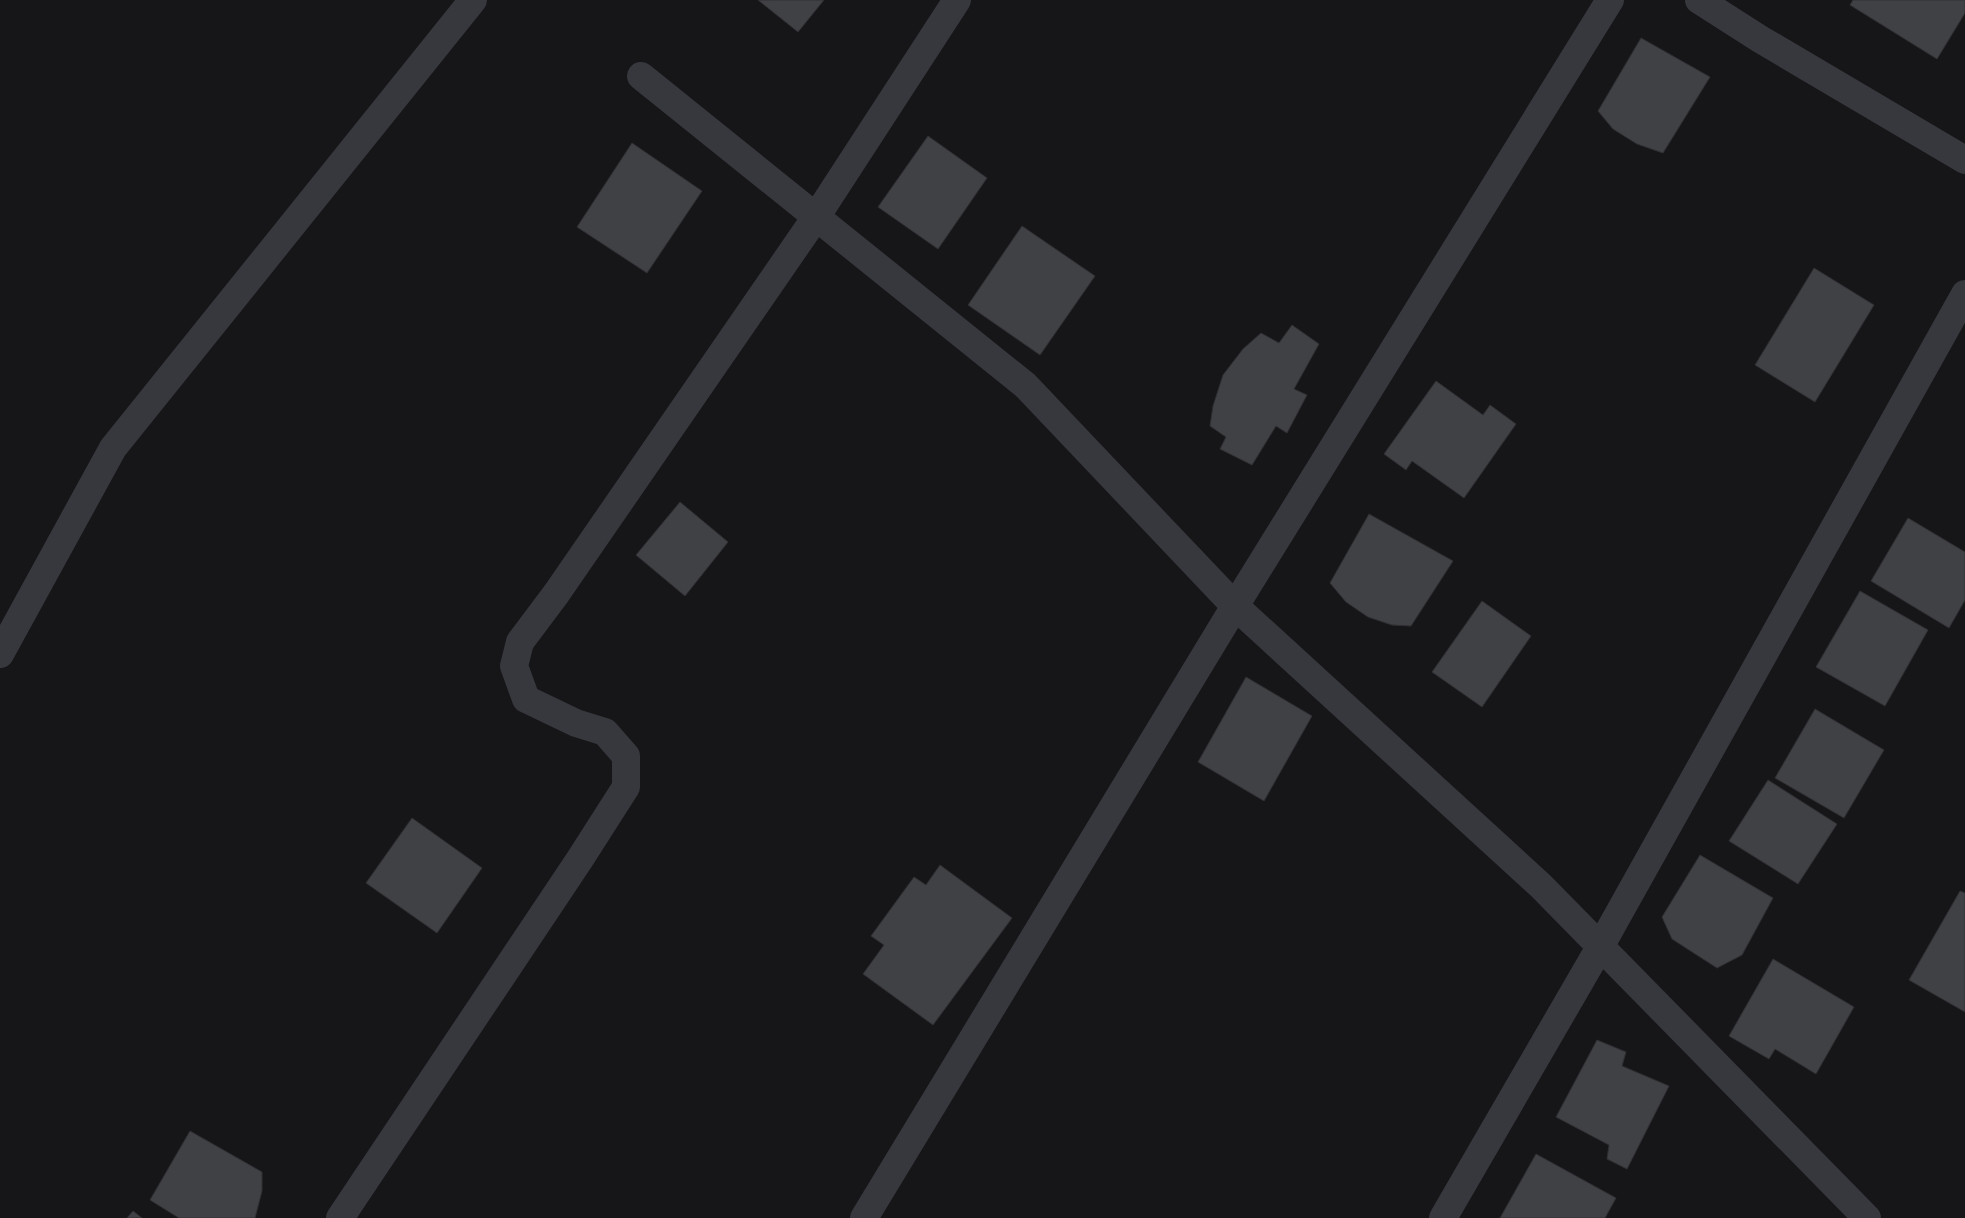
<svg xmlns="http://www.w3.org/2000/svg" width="1965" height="1218" viewBox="0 0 1965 1218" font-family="'PT Sans Narrow',sans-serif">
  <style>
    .building { fill: #404145; stroke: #303034 }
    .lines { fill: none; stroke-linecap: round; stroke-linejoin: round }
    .minor { stroke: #37383d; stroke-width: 28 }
  </style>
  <rect width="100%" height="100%" fill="#161618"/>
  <g class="building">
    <path d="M758 0H824L798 32Z"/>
    <path d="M1853 0H1965V13L1937 59 1850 5Z"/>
    <path d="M1641 38 1710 77 1663 153 1637 144 1613 129 1598 111Z"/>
    <path d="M928 136 987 178 938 249 878 207Z"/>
    <path d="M632 143 702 191 647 273 577 227Z"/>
    <path d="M1022 226 1095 276 1040 355 968 305Z"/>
    <path d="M1814 268 1874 305 1815 402 1755 365Z"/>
    <path d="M1292 325 1319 344 1294 389 1307 395 1287 433 1276 426 1252 465 1220 449 1226 437 1210 426 1213 406 1223 375 1243 349 1261 333 1279 343Z"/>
    <path d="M1436 381 1483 415 1490 405 1516 424 1464 498 1412 461 1406 470 1384 454Z"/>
    <path d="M680 502 728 542 685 596 636 555Z"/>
    <path d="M1369 514 1453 561 1411 626 1392 625 1368 617 1346 602 1330 583Z"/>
    <path d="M1908 518 1965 552V600L1949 628 1871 581Z"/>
    <path d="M1860 591 1928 630 1885 706 1816 667Z"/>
    <path d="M1482 601 1531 636 1482 707 1432 672Z"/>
    <path d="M1246 677 1312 716 1264 801 1198 762Z"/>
    <path d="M1815 709 1884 750 1844 818 1775 778Z"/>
    <path d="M1768 780 1837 824 1798 884 1729 841Z"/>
    <path d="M412 818 482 868 437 933 366 883Z"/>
    <path d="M1700 855 1773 898 1742 955 1717 968 1672 939 1662 917Z"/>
    <path d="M940 865 1012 918 933 1025 863 974 884 945 871 936 914 877 926 885Z"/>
    <path d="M1960 891 1965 893V1012L1909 980Z"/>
    <path d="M1773 959 1854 1007 1816 1074 1775 1049 1769 1059 1729 1036Z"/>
    <path d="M1597 1040 1626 1052 1622 1066 1669 1086 1627 1169 1607 1159 1609 1145 1556 1117Z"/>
    <path d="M190 1131 262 1172V1191L255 1218H179L150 1200Z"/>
    <path d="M1536 1154 1616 1198 1605 1218H1500Z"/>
    <path d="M133 1211 142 1218H127Z"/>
  </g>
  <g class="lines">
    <g class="minor">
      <path d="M1699 0 1760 39 1965 160"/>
      <path d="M641 76 1025 385 1235 606 1541 886 1867 1218"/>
      <path d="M0 654 113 448 473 0"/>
      <path d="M340 1218 580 859 626 787V756L605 732 576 723 526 699 514 666 520 642 556 594 816 217 957 0"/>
      <path d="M864 1218 1235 606 1610 0"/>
      <path d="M1443 1218 1600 947 1965 294"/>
    </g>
  </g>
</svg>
